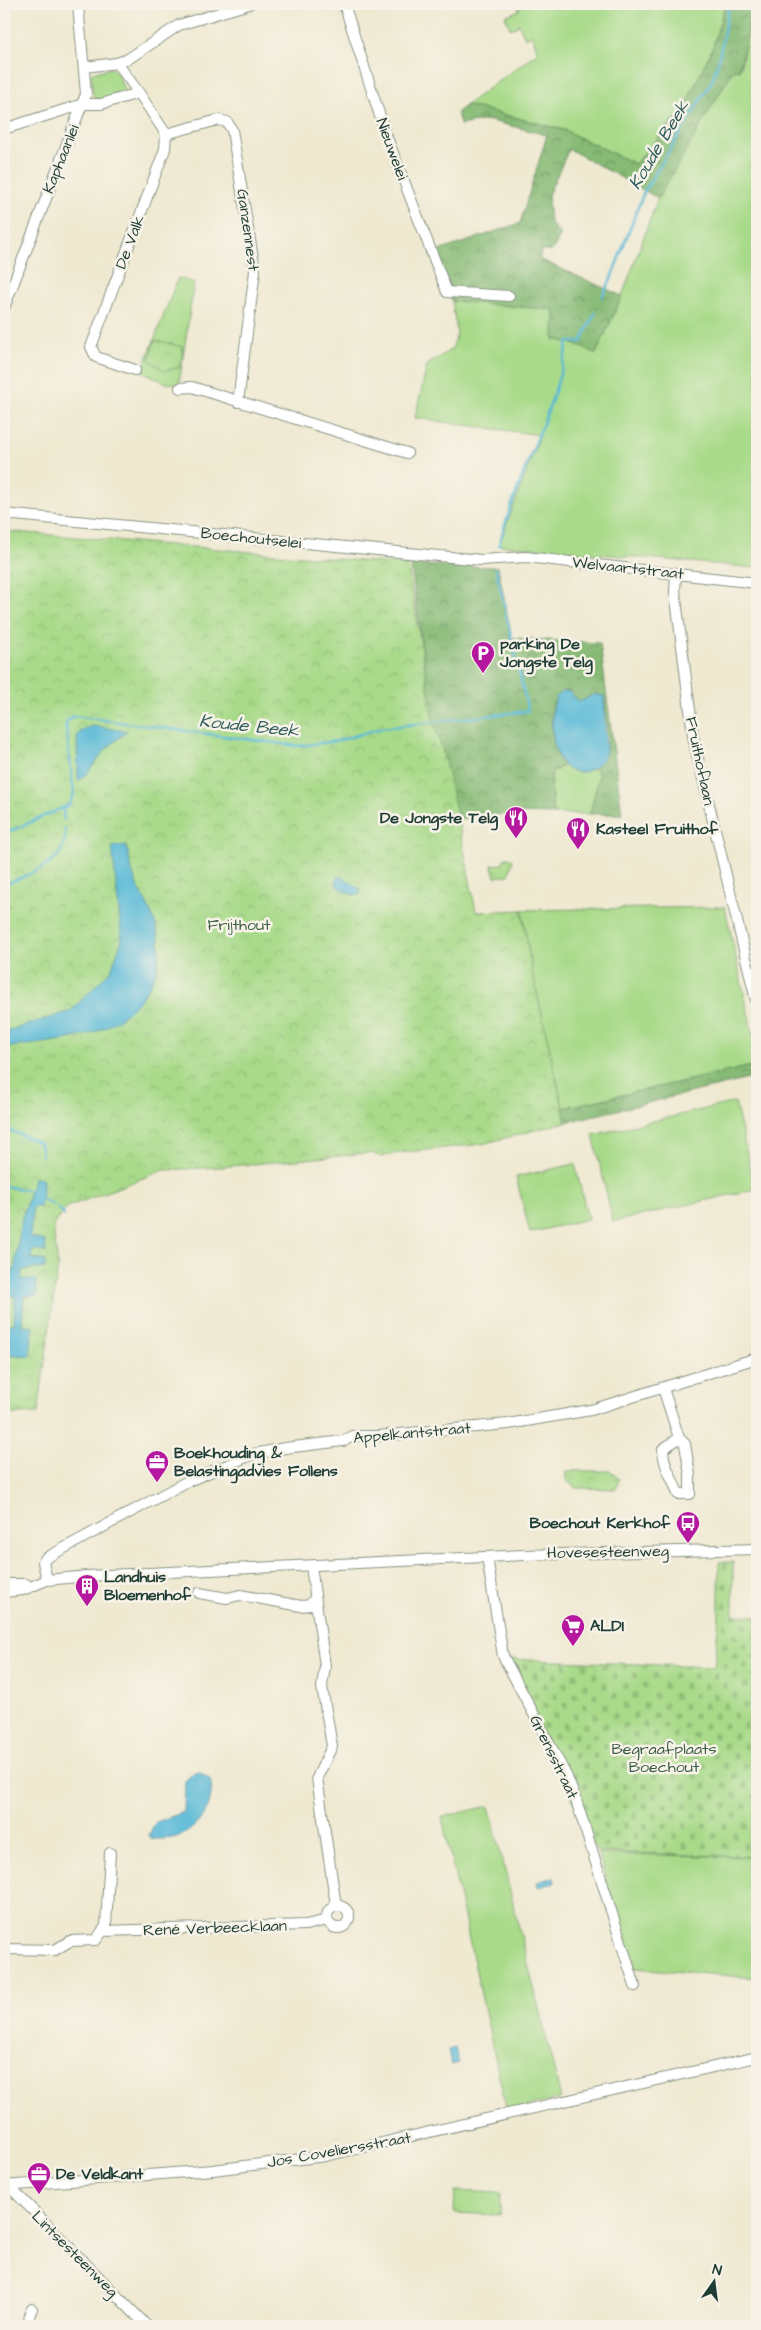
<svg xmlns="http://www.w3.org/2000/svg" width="761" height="2330" viewBox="0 0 761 2330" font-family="'Architects Daughter',sans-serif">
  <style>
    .grass { fill: #a8da89; stroke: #648c5e }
    .forest { fill: url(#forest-crowns); stroke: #527c54 }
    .cemetery { fill: url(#cemetery-stones); stroke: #648c5e }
    .park { fill: url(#park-crowns); stroke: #648c5e }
    .water { fill: #59b9d7; stroke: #3c7b86 }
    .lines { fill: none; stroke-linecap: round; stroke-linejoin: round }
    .stream { stroke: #59b9d7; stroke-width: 2.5 }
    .minor-casing { stroke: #879382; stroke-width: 12 }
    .minor { stroke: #fff; stroke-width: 10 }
    .labels { text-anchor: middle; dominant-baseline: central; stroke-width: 5; stroke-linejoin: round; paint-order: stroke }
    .street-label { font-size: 16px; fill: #1f3d34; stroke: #f7f3e8 }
    .poi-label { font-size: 16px; font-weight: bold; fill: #1f3d34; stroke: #f7f3e8; text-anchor: start }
    .park-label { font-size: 16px; fill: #3a5c45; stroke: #f7f3e8 }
    .water-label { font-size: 18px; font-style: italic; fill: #2e5c5d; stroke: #f7f3e8 }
  </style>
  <defs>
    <pattern id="forest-crowns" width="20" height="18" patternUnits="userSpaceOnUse" patternTransform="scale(1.25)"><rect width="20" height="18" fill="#86ba75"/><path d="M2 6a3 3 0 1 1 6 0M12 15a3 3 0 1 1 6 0" fill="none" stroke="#6d9861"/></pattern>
    <pattern id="cemetery-stones" width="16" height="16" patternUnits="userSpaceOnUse" patternTransform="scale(1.25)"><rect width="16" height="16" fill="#a8da89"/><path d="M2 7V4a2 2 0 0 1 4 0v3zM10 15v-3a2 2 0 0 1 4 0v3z" fill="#90bc77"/></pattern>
    <pattern id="park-crowns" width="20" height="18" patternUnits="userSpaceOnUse" patternTransform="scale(1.25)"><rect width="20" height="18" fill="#a8da89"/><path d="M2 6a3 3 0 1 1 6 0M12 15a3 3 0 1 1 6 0" fill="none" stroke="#90bc77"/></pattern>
  </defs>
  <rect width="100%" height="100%" fill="#f7f3e8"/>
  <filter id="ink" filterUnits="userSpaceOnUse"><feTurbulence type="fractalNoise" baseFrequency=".02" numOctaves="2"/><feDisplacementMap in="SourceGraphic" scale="10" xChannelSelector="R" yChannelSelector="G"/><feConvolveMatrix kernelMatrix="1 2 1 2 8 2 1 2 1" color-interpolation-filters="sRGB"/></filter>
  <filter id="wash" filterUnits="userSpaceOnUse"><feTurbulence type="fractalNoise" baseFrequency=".0096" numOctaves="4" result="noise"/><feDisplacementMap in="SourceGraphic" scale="20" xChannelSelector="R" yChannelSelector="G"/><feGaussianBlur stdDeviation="1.12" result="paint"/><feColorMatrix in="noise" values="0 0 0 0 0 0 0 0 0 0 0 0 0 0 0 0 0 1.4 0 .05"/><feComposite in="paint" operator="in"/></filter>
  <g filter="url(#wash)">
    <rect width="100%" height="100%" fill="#efe9d1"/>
    <g class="grass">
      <path d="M518 4H725L713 47 684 108 635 164 564 130 466 105 538 52 532 35 525 38 518 23V26L510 29 505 16 519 10Z"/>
      <path d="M754 4H757V568L499 545 540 435 415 418 427 365 452 349 457 334 452 301 556 310 554 339 581 346 596 354 622 296 658 198 734 68 740 69Z"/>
      <path d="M112 68 117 73 125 92 100 100 93 97 91 73Z"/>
      <path d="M178 278 194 283 179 384 166 383 142 371Z"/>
      <path d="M563 765 578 771 595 768 599 775 590 814H555L552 807 551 774Z"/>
      <path d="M725 907 757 1053V1065L563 1108 532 971 522 910Z"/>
      <path d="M735 1102 755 1189 613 1222 593 1135Z"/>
      <path d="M575 1164 588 1219 530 1233 516 1177Z"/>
      <path d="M489 1806 561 2098 507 2112 442 1817Z"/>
      <path d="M598 1854 757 1857V1978L635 1968Z"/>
      <path d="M455 2191 501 2193 500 2215 454 2213Z"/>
    </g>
    <g class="forest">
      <path d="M725 4H754L739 70 734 69 658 198 569 149 548 195 550 223 561 235 551 252 542 250 539 259 622 296 596 354 581 346 554 339 555 310 452 301 430 254 520 223 547 135 487 120 460 125 457 112 466 105 564 130 635 164 684 108 713 47Z"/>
      <path d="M411 565 498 567 512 638 600 643 622 814H590L599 775 595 768C615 754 605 717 604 696H590L582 701 577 700 575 696 554 701C549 720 552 749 563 765L551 774 552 807 555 814 516 813 458 819 432 720Z"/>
      <path d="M757 1065V1077L566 1122 563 1108Z"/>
    </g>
    <path class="cemetery" d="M719 1562H733V1615L757 1616V1857L597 1852 508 1659 714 1667 719 1615Z"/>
    <g class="park">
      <path d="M155 340 183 347 181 367 164 371 149 360Z"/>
      <path d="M4 531 408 565 433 720 442 749 458 819 476 912 522 910 532 971 566 1122 482 1144 398 1153 381 1157 371 1153 220 1167 164 1170 67 1207 53 1226 58 1266 38 1413 4 1415Z"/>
      <path d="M508 857 513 860 509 875 495 877 492 865 503 864V860Z"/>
      <path d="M567 1471H611L619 1479 616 1489 576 1488 566 1480Z"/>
    </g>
    <g class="water">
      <path d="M564 691 570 692 577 700 582 701 594 694 604 696 606 753C597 772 572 781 560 760 551 745 549 711 557 696Z"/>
      <path d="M92 726 127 731 106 749 87 774 78 781 77 736 82 730Z"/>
      <path d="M126 845C129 854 130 865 133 874 140 895 154 912 158 934 167 981 130 1022 86 1035 60 1042 31 1044 4 1048V1032L71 1011 111 970 122 940 112 847Z"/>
      <path d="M340 875 361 890 360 894 353 895 337 886 336 880Z"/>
      <path d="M34 1178H42L43 1184 40 1207H33L30 1237 45 1241 46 1252 33 1250 31 1258 45 1261V1268L22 1270 21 1279 36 1280 37 1296H24L22 1325 33 1326 30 1356 4 1354V1325L14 1324 15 1296 8 1295 9 1272 14 1271 21 1221Z"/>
      <path d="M199 1772 210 1779C217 1804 197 1833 172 1838 166 1839 158 1839 152 1839L149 1835 156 1822 184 1812 185 1781 192 1774Z"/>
      <path d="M554 1877 555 1883 538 1887 537 1882Z"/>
      <path d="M455 2048 459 2063 451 2065 448 2050Z"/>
    </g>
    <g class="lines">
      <g class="stream">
        <path d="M602 297 610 281 644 192 712 81 719 59 729 4"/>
        <path d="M499 545C517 476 554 413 568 342H581L595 313"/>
        <path d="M63 808 64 820"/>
        <path d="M4 834 69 805 74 794 66 726 67 721 74 716 297 746 337 741 382 728 528 711 496 569"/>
        <path d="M4 885C31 872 69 865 65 828"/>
        <path d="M4 1128 40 1143 42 1156"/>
        <path d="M4 1186 32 1191"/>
        <path d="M38 1197 54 1205"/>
        <path d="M58 1208 64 1215"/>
      </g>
    </g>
  </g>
  <g filter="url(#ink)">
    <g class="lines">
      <g class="minor-casing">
        <g id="minor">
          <path d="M344 4 386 135 447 292 509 296"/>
          <path d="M117 63 139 93"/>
          <path d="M84 67 117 63 128 59 179 25 249 4"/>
          <path d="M4 129 83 104H101L139 93 166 134 165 149 91 347 96 357 135 370"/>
          <path d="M166 134 218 120 227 122 232 130 255 271 238 402"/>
          <path d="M4 308 86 94 78 4"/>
          <path d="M180 388 192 387 407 453"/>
          <path d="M4 514 481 560 526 557 757 583"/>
          <path d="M676 573 675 591 694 742 757 1004"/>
          <path d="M663 1388 679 1438 685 1444 690 1475V1494H678C673 1478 663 1466 663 1449L679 1438"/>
          <path d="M487 1557 503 1656 566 1775 576 1800 635 1986"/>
          <path d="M311 1566 325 1666 322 1687 332 1746 317 1778 336 1906"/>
          <path d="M47 1580 43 1562 46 1558 186 1482 254 1454 285 1448 343 1441 353 1436H378L508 1424 591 1410 757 1358"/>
          <path d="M4 1584H26"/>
          <path d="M4 1592 23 1590 47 1580 87 1576 525 1555 757 1549"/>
          <path d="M199 1593 227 1598 240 1595 301 1606 310 1605 315 1598"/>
          <circle cx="338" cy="1917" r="11"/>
          <path d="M103 1931 306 1925 327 1920"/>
          <path d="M4 1949 55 1950 70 1941 96 1940 106 1926 110 1853"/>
          <path d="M6 2183 147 2326"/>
          <path d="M4 2186 213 2170 325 2156 757 2057"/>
          <path d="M30 2326 29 2315 32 2309"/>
        </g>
      </g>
      <use href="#minor" class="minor"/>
    </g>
  </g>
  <defs>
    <g id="parking-pin" transform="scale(1.25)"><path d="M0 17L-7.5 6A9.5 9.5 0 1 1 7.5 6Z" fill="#b5179e" stroke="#f7f3e8"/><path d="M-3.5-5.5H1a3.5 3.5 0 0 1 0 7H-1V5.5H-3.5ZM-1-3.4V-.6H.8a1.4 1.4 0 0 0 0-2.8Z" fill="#fff"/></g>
    <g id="restaurant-pin" transform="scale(1.25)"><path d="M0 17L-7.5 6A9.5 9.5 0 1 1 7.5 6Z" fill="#b5179e" stroke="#f7f3e8"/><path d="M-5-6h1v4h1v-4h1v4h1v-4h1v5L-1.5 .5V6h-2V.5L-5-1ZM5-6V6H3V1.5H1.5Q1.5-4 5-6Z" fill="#fff"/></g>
    <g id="office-pin" transform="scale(1.25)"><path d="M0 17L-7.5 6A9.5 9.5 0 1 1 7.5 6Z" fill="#b5179e" stroke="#f7f3e8"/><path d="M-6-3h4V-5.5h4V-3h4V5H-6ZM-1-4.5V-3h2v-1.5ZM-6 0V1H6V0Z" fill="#fff"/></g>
    <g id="bus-pin" transform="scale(1.25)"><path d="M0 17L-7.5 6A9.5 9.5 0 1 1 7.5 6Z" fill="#b5179e" stroke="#f7f3e8"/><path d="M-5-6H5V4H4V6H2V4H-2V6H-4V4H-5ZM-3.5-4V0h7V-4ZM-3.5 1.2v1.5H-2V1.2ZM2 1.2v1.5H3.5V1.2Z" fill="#fff"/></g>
    <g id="building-pin" transform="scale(1.25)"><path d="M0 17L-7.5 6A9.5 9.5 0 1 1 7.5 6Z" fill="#b5179e" stroke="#f7f3e8"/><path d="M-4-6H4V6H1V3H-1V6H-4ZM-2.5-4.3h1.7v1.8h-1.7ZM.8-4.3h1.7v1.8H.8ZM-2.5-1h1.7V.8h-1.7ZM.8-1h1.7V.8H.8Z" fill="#fff"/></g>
    <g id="supermarket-pin" transform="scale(1.25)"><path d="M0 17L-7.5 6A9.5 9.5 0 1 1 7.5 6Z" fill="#b5179e" stroke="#f7f3e8"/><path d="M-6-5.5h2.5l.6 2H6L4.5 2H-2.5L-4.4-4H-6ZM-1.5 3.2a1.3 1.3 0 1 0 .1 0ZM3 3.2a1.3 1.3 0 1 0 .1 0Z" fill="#fff"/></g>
  </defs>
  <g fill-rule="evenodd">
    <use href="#parking-pin" x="483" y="653"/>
    <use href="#restaurant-pin" x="516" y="818"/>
    <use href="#restaurant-pin" x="578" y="829"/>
    <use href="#office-pin" x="157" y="1462"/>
    <use href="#bus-pin" x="688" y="1523"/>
    <use href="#building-pin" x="87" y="1586"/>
    <use href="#supermarket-pin" x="573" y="1626"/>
    <use href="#office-pin" x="39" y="2174"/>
  </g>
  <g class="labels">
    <g class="street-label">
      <text transform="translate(392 149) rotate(70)">Nieuwelei</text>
      <text transform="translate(61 159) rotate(-68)">Kaphaanlei</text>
      <text transform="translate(248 230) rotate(82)">Ganzennest</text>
      <text transform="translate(130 242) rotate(-69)">De Valk</text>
      <text transform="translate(251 538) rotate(6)">Boechoutselei</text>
      <text transform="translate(628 568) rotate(6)">Welvaartstraat</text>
      <text transform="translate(700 761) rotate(78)">Fruithoflaan</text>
      <text transform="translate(412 1433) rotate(-5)">Appelkantstraat</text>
      <text transform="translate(608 1552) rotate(-1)">Hovesesteenweg</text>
      <text transform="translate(554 1757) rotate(64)">Grensstraat</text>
      <text transform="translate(215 1928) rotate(-2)">René Verbeecklaan</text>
      <text transform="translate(339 2150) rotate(-10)">Jos Coveliersstraat</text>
      <text transform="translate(75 2254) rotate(45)">Lintsesteenweg</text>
    </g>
    <g class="poi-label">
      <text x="500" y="644">parking De<tspan x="500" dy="18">Jongste Telg</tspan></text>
      <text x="498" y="818" text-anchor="end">De Jongste Telg</text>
      <text x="596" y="829">Kasteel Fruithof</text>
      <text x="174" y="1453">Boekhouding &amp;<tspan x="174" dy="18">Belastingadvies Follens</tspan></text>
      <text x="670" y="1523" text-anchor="end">Boechout Kerkhof</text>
      <text x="104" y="1577">Landhuis<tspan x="104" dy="18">Bloemenhof</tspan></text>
      <text x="590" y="1626">ALDI</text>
      <text x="56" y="2174">De Veldkant</text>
    </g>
    <g class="park-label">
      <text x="239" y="925">Frijthout</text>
      <text x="664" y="1749">Begraafplaats<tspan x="664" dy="18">Boechout</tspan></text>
    </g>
    <g class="water-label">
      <text transform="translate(659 145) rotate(-59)">Koude Beek</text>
      <text transform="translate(249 726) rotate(6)">Koude Beek</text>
    </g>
  </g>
  <rect width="761" height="2330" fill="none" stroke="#f7f3e8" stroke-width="20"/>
  <g transform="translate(714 2282) rotate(14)" stroke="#f7f3e8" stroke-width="4" paint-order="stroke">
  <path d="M0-4L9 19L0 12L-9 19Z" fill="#1f3d34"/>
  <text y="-8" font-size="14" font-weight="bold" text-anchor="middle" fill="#1f3d34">N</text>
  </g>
</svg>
